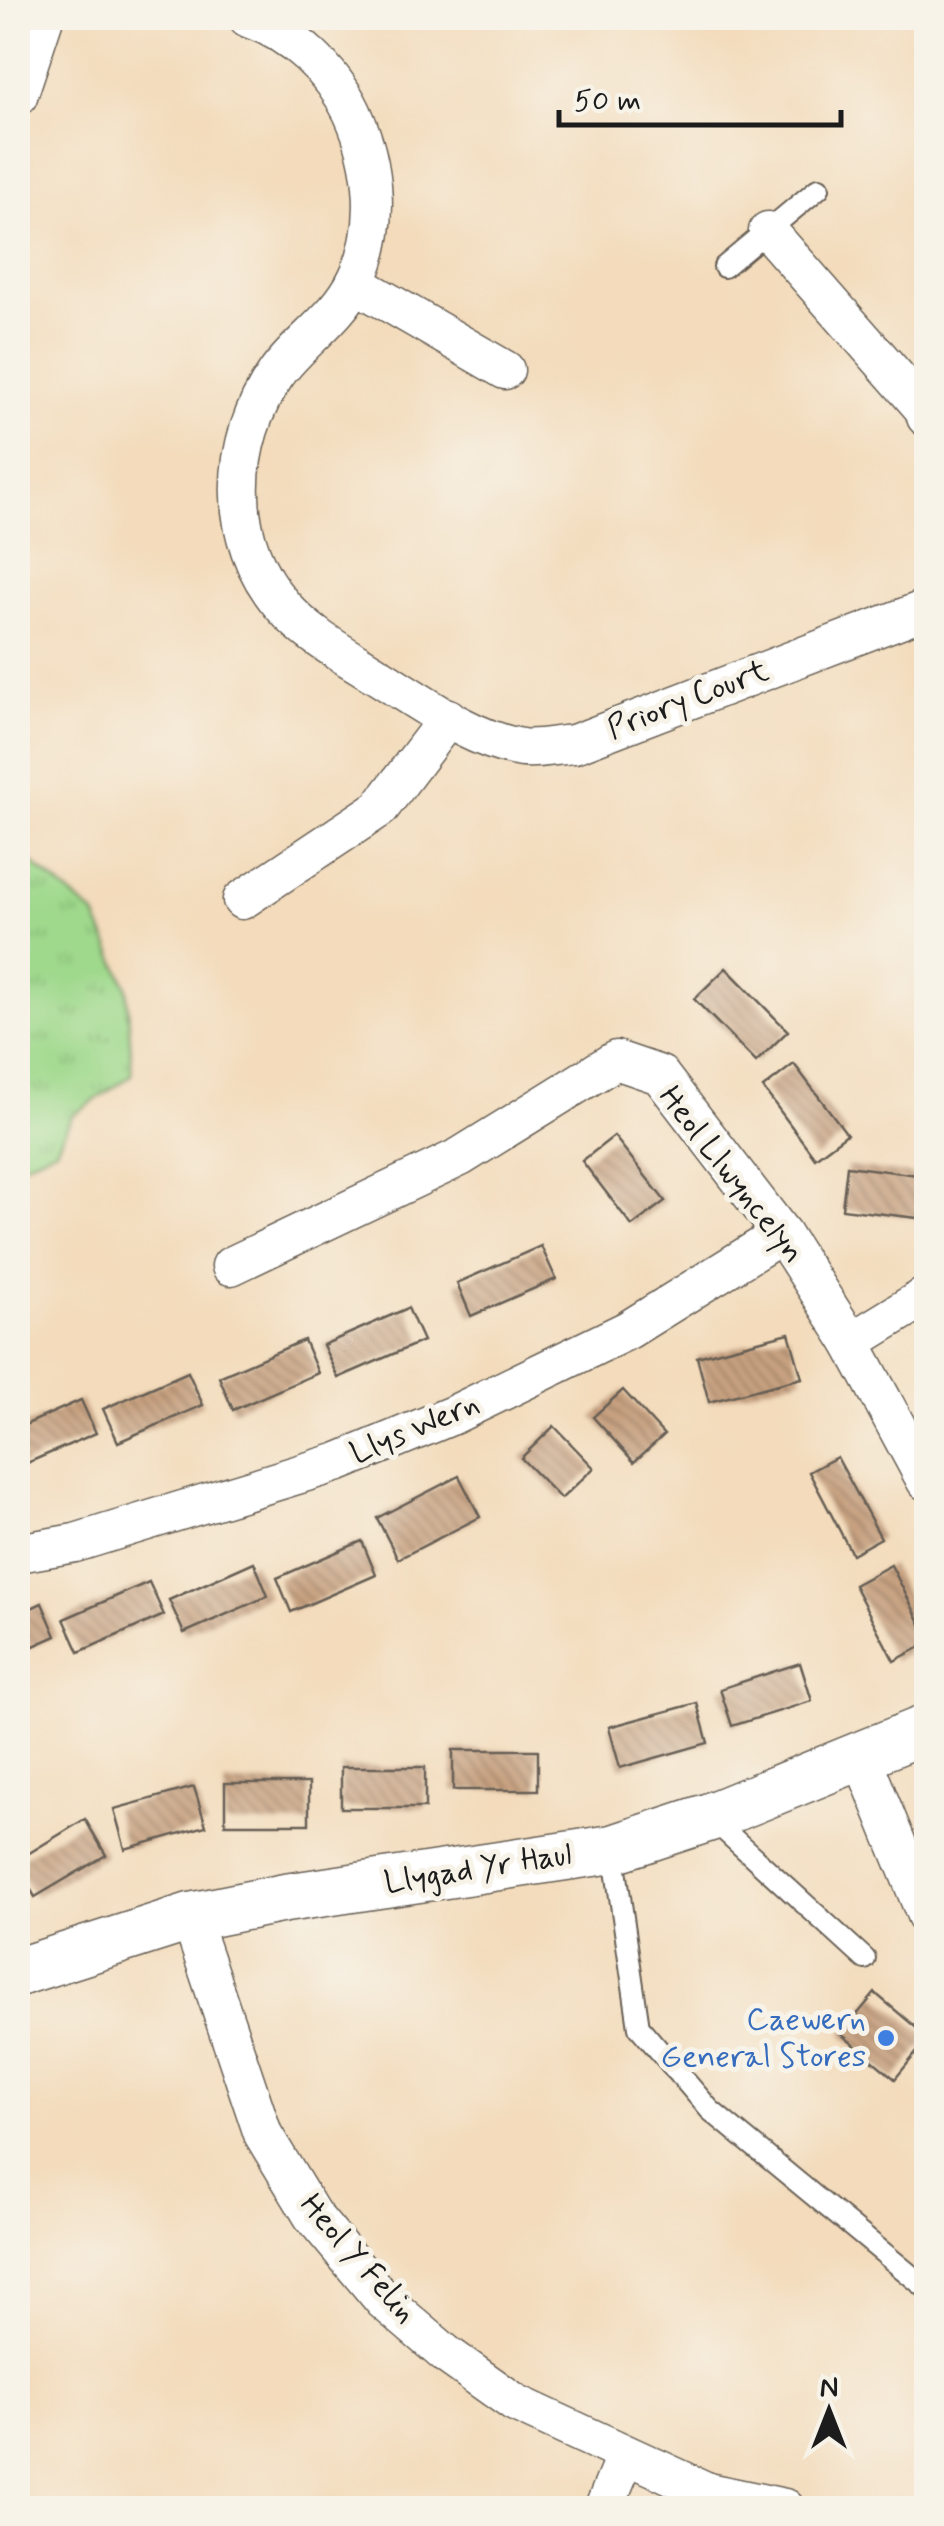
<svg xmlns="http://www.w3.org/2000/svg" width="944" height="2526" viewBox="0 0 944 2526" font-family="Mynerve,sans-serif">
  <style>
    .park { fill: url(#park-tufts); stroke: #5e7a54; stroke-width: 2.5 }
    .building { fill: url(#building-back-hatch) }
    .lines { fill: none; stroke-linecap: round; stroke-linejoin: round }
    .service-casing { stroke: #675f54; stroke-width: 24 }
    .minor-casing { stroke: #675f54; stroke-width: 41 }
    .tertiary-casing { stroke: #675f54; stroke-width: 51 }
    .service { stroke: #fff; stroke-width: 20 }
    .minor { stroke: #fff; stroke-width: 38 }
    .tertiary { stroke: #fff; stroke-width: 48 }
    .shop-dot { fill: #3f7fe0; stroke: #f7f3e8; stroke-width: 4 }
    .labels { text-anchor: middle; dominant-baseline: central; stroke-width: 10; stroke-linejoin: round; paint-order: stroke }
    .street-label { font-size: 32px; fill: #1c1c1c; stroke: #f7f3e8 }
    .shop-label { font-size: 32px; fill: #366cbe; stroke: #f7f3e8; text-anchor: end }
  </style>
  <defs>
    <pattern id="park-tufts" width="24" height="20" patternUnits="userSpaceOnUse" patternTransform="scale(2.5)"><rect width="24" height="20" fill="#9fd98c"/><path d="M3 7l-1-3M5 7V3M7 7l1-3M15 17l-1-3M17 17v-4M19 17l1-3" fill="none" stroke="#88ba78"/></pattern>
    <pattern id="building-back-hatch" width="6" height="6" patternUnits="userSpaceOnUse" patternTransform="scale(2.5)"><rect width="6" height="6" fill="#c7a180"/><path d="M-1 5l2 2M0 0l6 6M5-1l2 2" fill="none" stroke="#a18268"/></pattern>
  </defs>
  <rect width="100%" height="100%" fill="#f7f3e8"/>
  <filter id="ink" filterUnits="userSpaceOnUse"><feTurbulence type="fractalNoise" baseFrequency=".01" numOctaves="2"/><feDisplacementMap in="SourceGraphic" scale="20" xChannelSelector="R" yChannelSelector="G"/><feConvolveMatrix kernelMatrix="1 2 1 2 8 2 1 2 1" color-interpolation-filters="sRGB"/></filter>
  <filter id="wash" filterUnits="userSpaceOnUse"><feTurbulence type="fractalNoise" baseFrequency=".0048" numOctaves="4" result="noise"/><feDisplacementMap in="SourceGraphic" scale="40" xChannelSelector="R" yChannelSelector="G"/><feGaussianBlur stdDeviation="2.25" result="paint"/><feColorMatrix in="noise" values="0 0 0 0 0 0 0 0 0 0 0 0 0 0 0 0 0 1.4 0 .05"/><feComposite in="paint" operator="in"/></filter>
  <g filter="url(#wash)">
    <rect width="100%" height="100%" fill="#f3dbbb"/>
    <path class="park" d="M18 851 95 915 127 987 132 1075 72 1116 56 1149 18 1166Z"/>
    <g id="blocks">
      <g class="building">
        <path d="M726 968 788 1031 756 1062 694 999Z"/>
        <path d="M794 1064 847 1134 815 1158 763 1088Z"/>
        <path d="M614 1136 665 1201 632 1226 582 1161Z"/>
        <path d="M847 1166 926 1176V1219L842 1209Z"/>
        <path d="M541 1246 556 1279 471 1316 457 1283Z"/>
        <path d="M408 1308 423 1341 338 1378 323 1345Z"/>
        <path d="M789 1333 802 1378 709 1402 697 1357Z"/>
        <path d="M304 1340 318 1373 233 1410 219 1377Z"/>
        <path d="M188 1372 203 1405 118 1442 103 1409Z"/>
        <path d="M623 1390 664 1435 634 1462 593 1417Z"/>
        <path d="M81 1400 96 1433 18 1467V1428Z"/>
        <path d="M554 1426 594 1468 561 1499 521 1458Z"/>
        <path d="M837 1457 881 1538 852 1554 809 1472Z"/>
        <path d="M459 1476 480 1517 398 1559 377 1518Z"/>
        <path d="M362 1541 376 1575 291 1612 277 1578Z"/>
        <path d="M254 1562 268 1596 184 1633 169 1600Z"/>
        <path d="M891 1565 926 1634V1644L894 1661 854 1585Z"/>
        <path d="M149 1582 164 1615 79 1652 64 1619Z"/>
        <path d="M42 1603 56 1636 18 1653V1614Z"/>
        <path d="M800 1663 812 1701 732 1726 720 1689Z"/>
        <path d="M697 1703 708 1743 620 1768 609 1727Z"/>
        <rect x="453" y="1750" width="85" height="40"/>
        <rect x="341" y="1767" width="84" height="41"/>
        <rect x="225" y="1783" width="84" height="41"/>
        <path d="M194 1787 206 1826 125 1849 114 1809Z"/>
        <path d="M85 1819 106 1855 35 1897 18 1868V1860Z"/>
        <path d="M875 1993 926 2036V2041L895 2079 841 2034Z"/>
      </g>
    </g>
  </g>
  <g filter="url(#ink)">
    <use href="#blocks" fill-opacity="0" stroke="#675f54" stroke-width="2.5"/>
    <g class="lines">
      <g class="service-casing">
        <g id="service">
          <path d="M724 267 819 188"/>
          <path d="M712 1819 865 1959"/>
          <path d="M613 1849 639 2027 710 2110 926 2288"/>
        </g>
      </g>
      <g class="minor-casing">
        <g id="minor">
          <path d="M248 18C292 33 332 70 352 112 376 164 382 229 356 281 338 318 300 341 277 373 228 442 225 539 282 605 306 633 336 650 367 669 412 696 469 740 522 748 538 750 558 745 574 744L926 609"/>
          <path d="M18 96 44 18"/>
          <path d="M768 231 924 409 926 417"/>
          <path d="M355 283 505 370"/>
          <path d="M242 900 380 808 448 718"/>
          <path d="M231 1266 460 1157 616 1060 660 1075 782 1234 851 1342 926 1481"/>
          <path d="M851 1342 926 1296"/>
          <path d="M18 1553 75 1543 339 1462 453 1415 628 1330 782 1234"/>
          <path d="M861 1756 926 1915"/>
          <path d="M190 1917 263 2134 312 2215 384 2301 446 2354 515 2403 708 2492 785 2508"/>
          <path d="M604 2508 625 2457"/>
        </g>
      </g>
      <g class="tertiary-casing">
        <path id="tertiary" d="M18 1972 190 1917 285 1898 613 1849 710 1817 926 1729"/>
      </g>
      <use href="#service" class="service"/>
      <use href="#minor" class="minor"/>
      <use href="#tertiary" class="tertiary"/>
    </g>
  </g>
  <circle class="shop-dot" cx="886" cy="2038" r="10"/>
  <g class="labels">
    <g class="street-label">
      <text transform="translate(688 700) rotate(-21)">Priory Court</text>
      <text transform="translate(731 1175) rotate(52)">Heol Llwyncelyn</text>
      <text transform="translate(415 1429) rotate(-23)">Llys Wern</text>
      <text transform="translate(478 1869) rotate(-9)">Llygad Yr Haul</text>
      <text transform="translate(358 2259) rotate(49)">Heol Y Felin</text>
    </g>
    <g class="shop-label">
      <text x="866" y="2020">Caewern<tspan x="866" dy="37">General Stores</tspan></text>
    </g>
  </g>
  <rect width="944" height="2526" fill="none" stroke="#f7f3e8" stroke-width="60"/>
  <g transform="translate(829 2411)" stroke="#f7f3e8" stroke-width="8" paint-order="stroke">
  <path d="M0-8L18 38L0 25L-18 38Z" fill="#1c1c1c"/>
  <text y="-15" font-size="28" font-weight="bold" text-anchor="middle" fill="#1c1c1c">N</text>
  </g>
  <path d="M559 110v15h282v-15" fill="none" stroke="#1c1c1c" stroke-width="5"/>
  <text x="574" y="110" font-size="30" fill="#1c1c1c" stroke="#f7f3e8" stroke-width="8" paint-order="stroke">50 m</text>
</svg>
